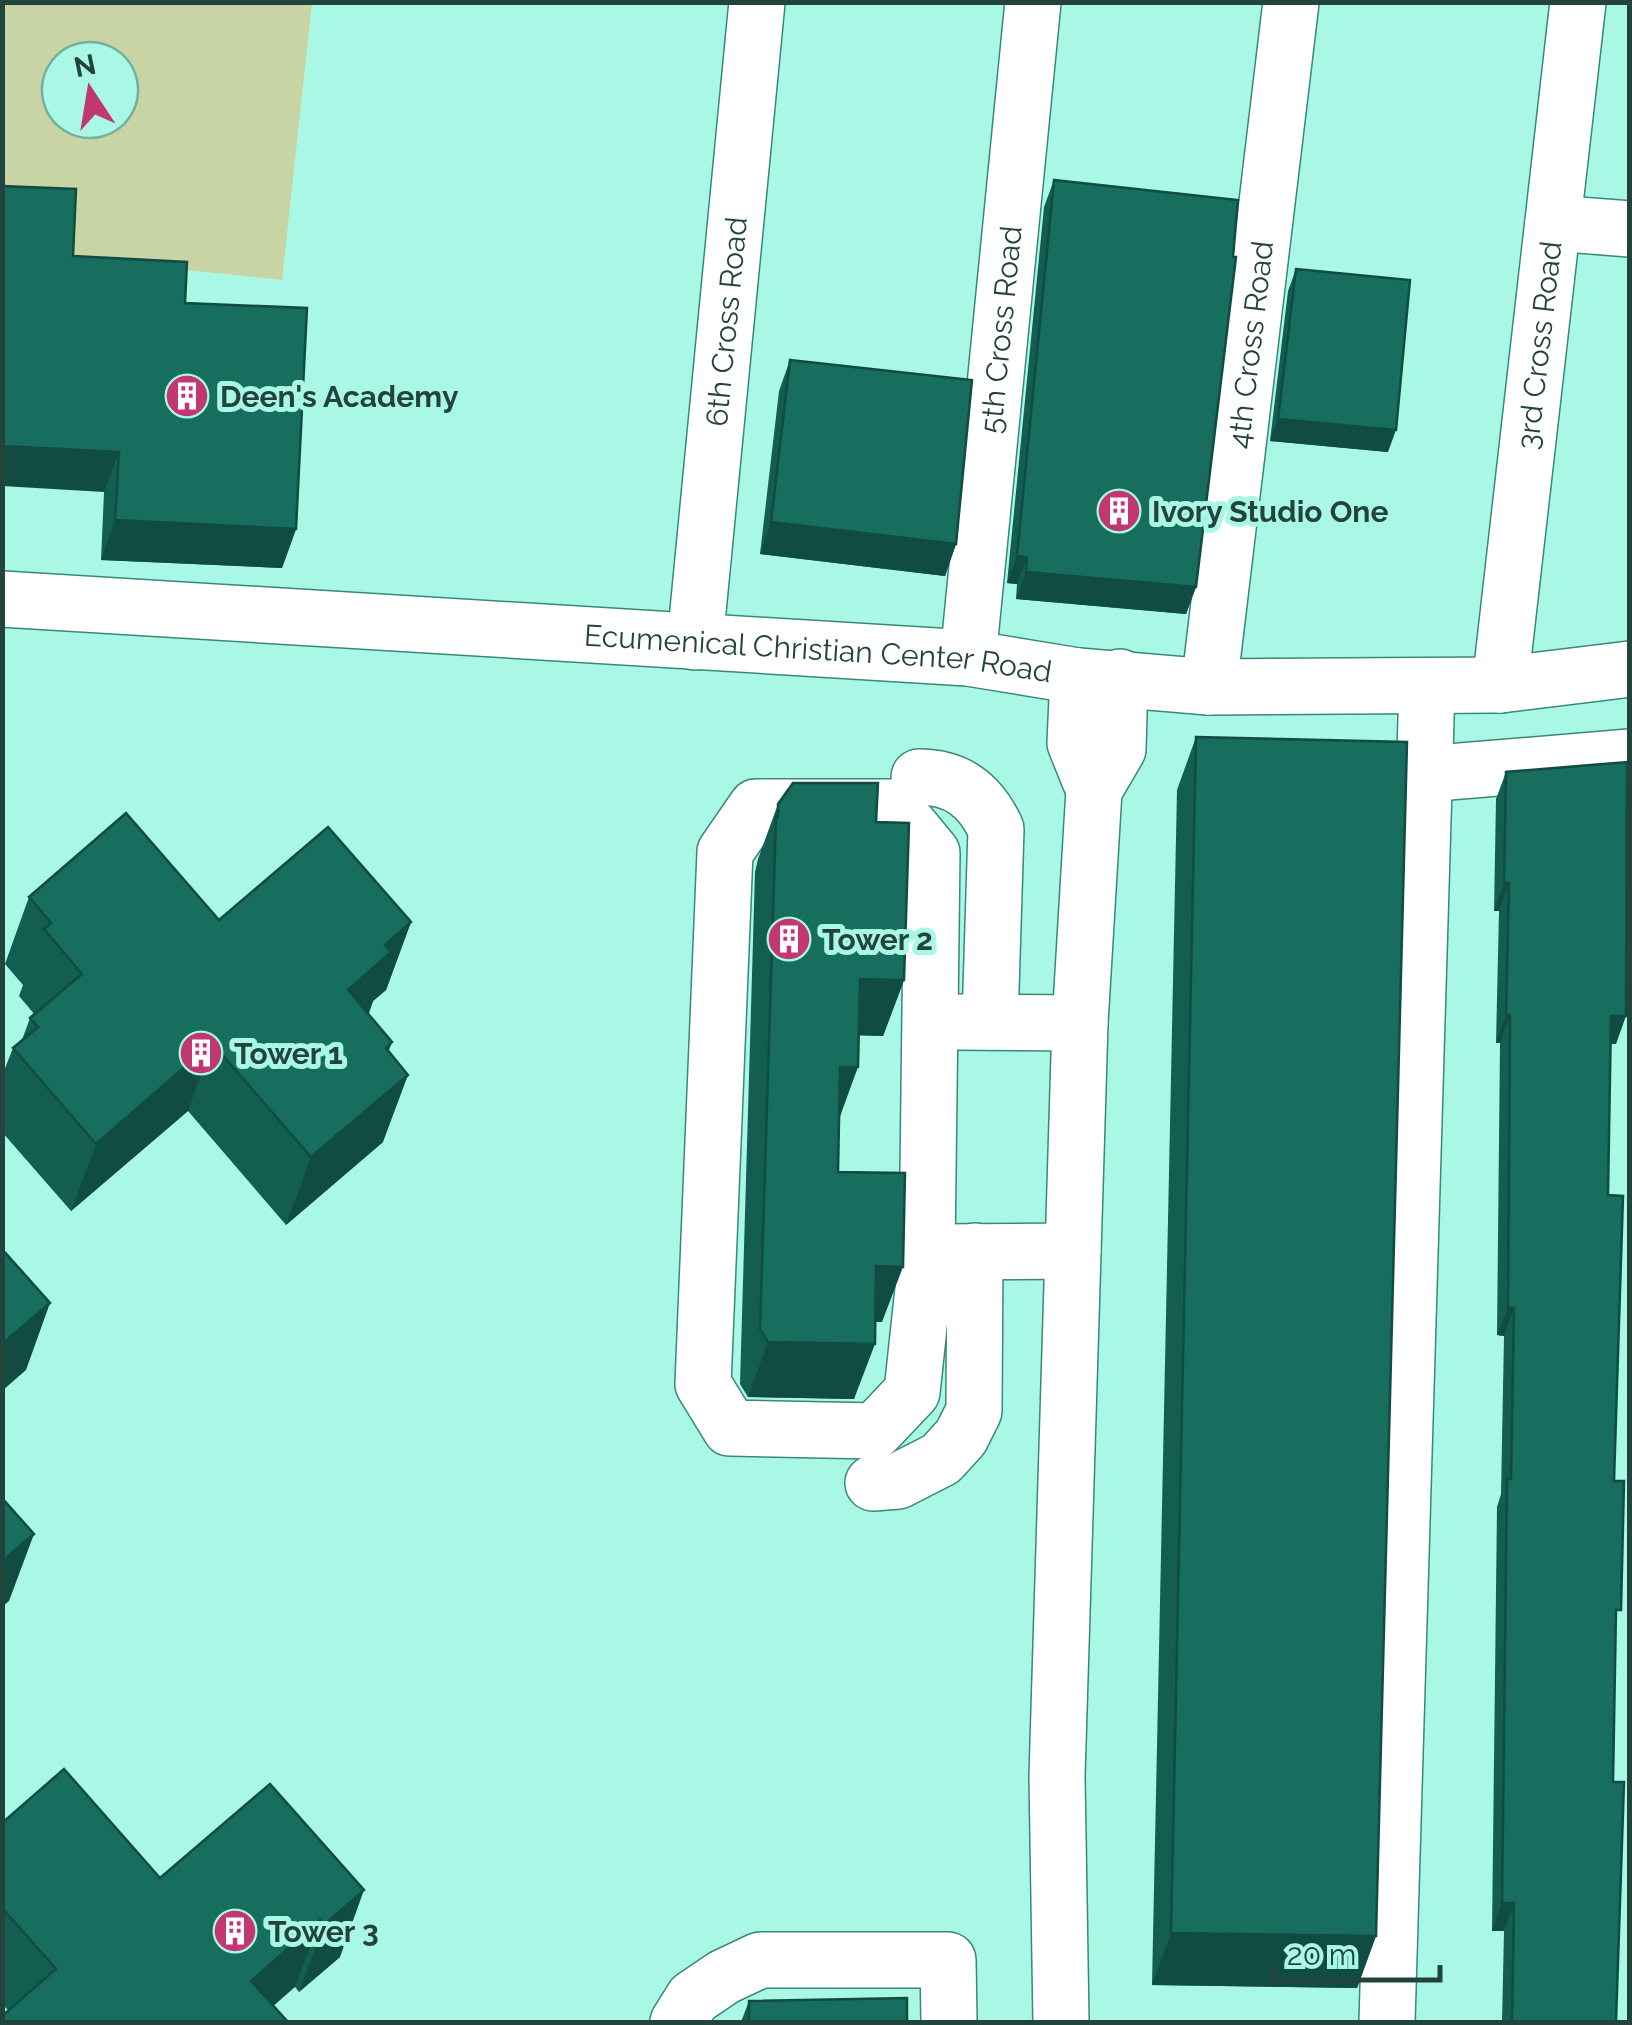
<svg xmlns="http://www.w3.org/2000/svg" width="1632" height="2025" viewBox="0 0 1632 2025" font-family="Raleway,sans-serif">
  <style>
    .green { fill: #c9d4a5; fill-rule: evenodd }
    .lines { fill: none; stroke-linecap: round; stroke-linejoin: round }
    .minor-casing { stroke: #398879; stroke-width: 58 }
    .tertiary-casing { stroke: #398879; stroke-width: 58 }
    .minor { stroke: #fff; stroke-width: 55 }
    .tertiary { stroke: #fff; stroke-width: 55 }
    .wall { fill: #145e51 }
    .shaded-wall { fill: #104c42 }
    .building { fill: #176d5e; stroke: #104c42; stroke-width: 2.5 }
    .labels { text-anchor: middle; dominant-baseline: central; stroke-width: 10; stroke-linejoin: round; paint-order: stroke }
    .street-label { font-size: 30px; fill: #23433d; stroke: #a9f8e6 }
    .poi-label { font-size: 30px; font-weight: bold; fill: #23433d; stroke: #a9f8e6; text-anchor: start }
  </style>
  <rect width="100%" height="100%" fill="#a9f8e6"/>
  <path class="green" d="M3 3H312L282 280 3 251ZM60 60H120V120H60Z"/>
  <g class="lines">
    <g class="minor-casing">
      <g id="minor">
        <path d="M1553 223 1630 229"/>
        <path id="s1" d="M695 642 757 2"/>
        <path id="s2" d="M968 658 1033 2"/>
        <path d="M1078 676 1075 743 1094 790 1118 749 1120 677"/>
        <path id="s3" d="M1500 685 1578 2"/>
        <path id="s4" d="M1209 687 1291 2"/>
        <path d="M1424 774 1630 757"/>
        <path d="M919 777C957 777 980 795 996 829L990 1022"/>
        <path d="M756 807H894L932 853 927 1252 912 1392 875 1431 730 1428 703 1384 725 852Z"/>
        <path d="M953 1022 1080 1023"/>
        <path d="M941 1252 1073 1251"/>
        <path d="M873 1483 898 1481 941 1459 961 1437 974 1411 975 1251"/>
        <path d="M678 2022 693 1998 724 1977 760 1960H948L949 2022"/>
        <path d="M1061 2022 1057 1776 1080 1023 1094 790"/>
        <path d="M1387 2022 1427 686"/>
      </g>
    </g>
    <g class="tertiary-casing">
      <g id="tertiary">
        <path id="s5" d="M2 599 968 658 1078 676 1209 687 1500 685 1630 669"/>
      </g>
    </g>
    <use href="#minor" class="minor"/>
    <use href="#tertiary" class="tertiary"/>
  </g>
  <g class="wall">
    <path d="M1054 180 1196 587 1186 614 1016 599 1017 584 1007 583 1044 207Z"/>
    <path d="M73 256 185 303 296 529 282 568 101 560 104 492Z"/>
    <path d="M1296 269 1388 452 1270 441 1288 291Z"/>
    <path d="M790 360 956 544 945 576 760 554 779 391Z"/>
    <path d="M1196 737 1376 1936 1357 1988 1152 1985 1177 790Z"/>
    <path d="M1506 772 1616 1044H1610L1608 1195 1614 1481 1615 1625 1613 1782 1616 2022H1502L1504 1931H1492L1497 1507 1501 1494 1504 1336 1497 1335 1500 1043H1496L1499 911H1494L1496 799Z"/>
    <path d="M778 804 876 822 904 980 883 1036 859 1035 839 1121 838 1172 882 1322H875L854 1399 748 1397 740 1384 755 872 758 859Z"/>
    <path d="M29 897 219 920 411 922 386 990 373 1001 368 1015 388 1052 383 1142 286 1225 188 1111 71 1211 2 1132V1076L13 1048 22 1040 30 1018 35 1015 19 996 23 985 5 964Z"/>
    <path d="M270 1784 340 1957 299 1992 295 1987 9 2011 2 2004V1823L160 1878Z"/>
    <path d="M749 2001 907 2022H741Z"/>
  </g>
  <g class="shaded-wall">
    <path d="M1278 419 1396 430 1388 452 1270 441Z"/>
    <path d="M2 446 119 452 104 492 2 486Z"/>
    <path d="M115 520 296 529 282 568 101 560Z"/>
    <path d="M771 522 956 544 945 576 760 554Z"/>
    <path d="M1017 556 1027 557 1017 584 1007 583Z"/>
    <path d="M1026 572 1196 587 1186 614 1016 599Z"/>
    <path d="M1504 883H1509L1499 911H1494Z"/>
    <path d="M411 922 386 990 373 1001 367 1019 348 990 385 945Z"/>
    <path d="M860 979 904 980 883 1036 840 1035Z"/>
    <path d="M1506 1015H1510L1500 1043H1496Z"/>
    <path d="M1611 1016H1626L1616 1044H1601Z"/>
    <path d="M392 1042 367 1109 408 1075 383 1142 286 1225 311 1157 386 1048Z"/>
    <path d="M212 1043 188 1111 71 1211 96 1144Z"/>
    <path d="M840 1067H858L838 1122Z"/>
    <path d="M876 1266 903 1267 882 1322 856 1321Z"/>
    <path d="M50 1303 26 1370 2 1391V1344Z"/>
    <path d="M1508 1308H1514L1504 1336 1497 1335Z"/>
    <path d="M768 1342 875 1344 854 1399 748 1397Z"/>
    <path d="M34 1534 9 1601 2 1607V1561Z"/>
    <path d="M364 1890 340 1957 299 1992 324 1925Z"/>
    <path d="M1502 1903H1514L1504 1931H1492Z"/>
    <path d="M320 1920 295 1987 255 2022 251 1981Z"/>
    <path d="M1171 1933 1376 1936 1357 1988 1152 1985Z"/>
  </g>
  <g class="building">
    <path d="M1054 180 1238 200 1233 257H1236L1196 587 1026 572 1027 557 1017 556Z"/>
    <path d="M2 186 76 189 73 256 187 262 185 303 307 308 296 529 115 520 119 452 2 446Z"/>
    <path d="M1296 269 1410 280 1396 430 1278 419Z"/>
    <path d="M790 360 972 380 956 544 771 522Z"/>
    <path d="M1196 737 1407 742 1376 1936 1171 1933Z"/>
    <path d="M1627 762 1626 1016H1611L1608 1195 1623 1196 1614 1481H1624L1621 1610H1616L1613 1782H1624L1616 2022H1512L1514 1903H1502L1507 1479H1511L1514 1308H1508L1510 1015H1506L1509 883H1504L1506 772Z"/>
    <path d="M793 783H878L876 822 909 823 904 980 860 979 858 1067H840L838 1172 905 1173 903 1267 876 1266 875 1344 768 1342 760 1329 776 817H778V804Z"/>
    <path d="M126 813 219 920 328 827 411 922 385 945 391 952 348 990 392 1042 386 1048 408 1075 311 1157 212 1043 96 1144 13 1048 38 1027 30 1018 82 974 44 929 51 923 29 897Z"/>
    <path d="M2 1249 50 1303 2 1344Z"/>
    <path d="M2 1498 34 1534 2 1561Z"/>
    <path d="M64 1769 160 1878 270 1784 364 1890 324 1925 320 1920 251 1981 288 2022H2V2016L56 1969 2 1908V1823Z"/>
    <path d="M907 1998V2022H749V2001Z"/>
  </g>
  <defs>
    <g id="building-disc" transform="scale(2.25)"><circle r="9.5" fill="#c03772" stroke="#a9f8e6"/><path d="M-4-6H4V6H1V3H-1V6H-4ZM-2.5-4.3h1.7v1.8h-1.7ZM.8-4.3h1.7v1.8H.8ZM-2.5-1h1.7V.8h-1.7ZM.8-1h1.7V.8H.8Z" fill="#fff"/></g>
  </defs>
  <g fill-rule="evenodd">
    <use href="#building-disc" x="187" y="396"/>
    <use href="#building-disc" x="1119" y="511"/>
    <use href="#building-disc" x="789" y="939"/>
    <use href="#building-disc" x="201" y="1053"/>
    <use href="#building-disc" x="235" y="1931"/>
  </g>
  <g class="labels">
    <g class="street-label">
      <text stroke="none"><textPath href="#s1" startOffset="322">6th Cross Road</textPath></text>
      <text stroke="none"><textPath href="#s2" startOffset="330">5th Cross Road</textPath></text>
      <text stroke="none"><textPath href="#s3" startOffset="342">3rd Cross Road</textPath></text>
      <text stroke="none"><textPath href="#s4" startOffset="345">4th Cross Road</textPath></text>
      <text stroke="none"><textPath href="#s5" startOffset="818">Ecumenical Christian Center Road</textPath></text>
    </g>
    <g class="poi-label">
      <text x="220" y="396">Deen's Academy</text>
      <text x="1152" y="511">Ivory Studio One</text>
      <text x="822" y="939">Tower 2</text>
      <text x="234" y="1053">Tower 1</text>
      <text x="268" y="1931">Tower 3</text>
    </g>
  </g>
  <rect width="1632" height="2025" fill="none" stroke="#23433d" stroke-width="10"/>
  <g transform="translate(90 90) rotate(348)"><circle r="48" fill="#a9f8e6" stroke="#73b0a2" stroke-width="2.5"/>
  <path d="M0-8L18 38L0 25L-18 38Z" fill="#c03772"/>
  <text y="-15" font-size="28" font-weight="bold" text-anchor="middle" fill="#23433d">N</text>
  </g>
  <path d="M1272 1965v15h168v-15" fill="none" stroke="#23433d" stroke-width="5"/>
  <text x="1287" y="1965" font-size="30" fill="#23433d" stroke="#a9f8e6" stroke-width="8" paint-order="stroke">20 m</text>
</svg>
